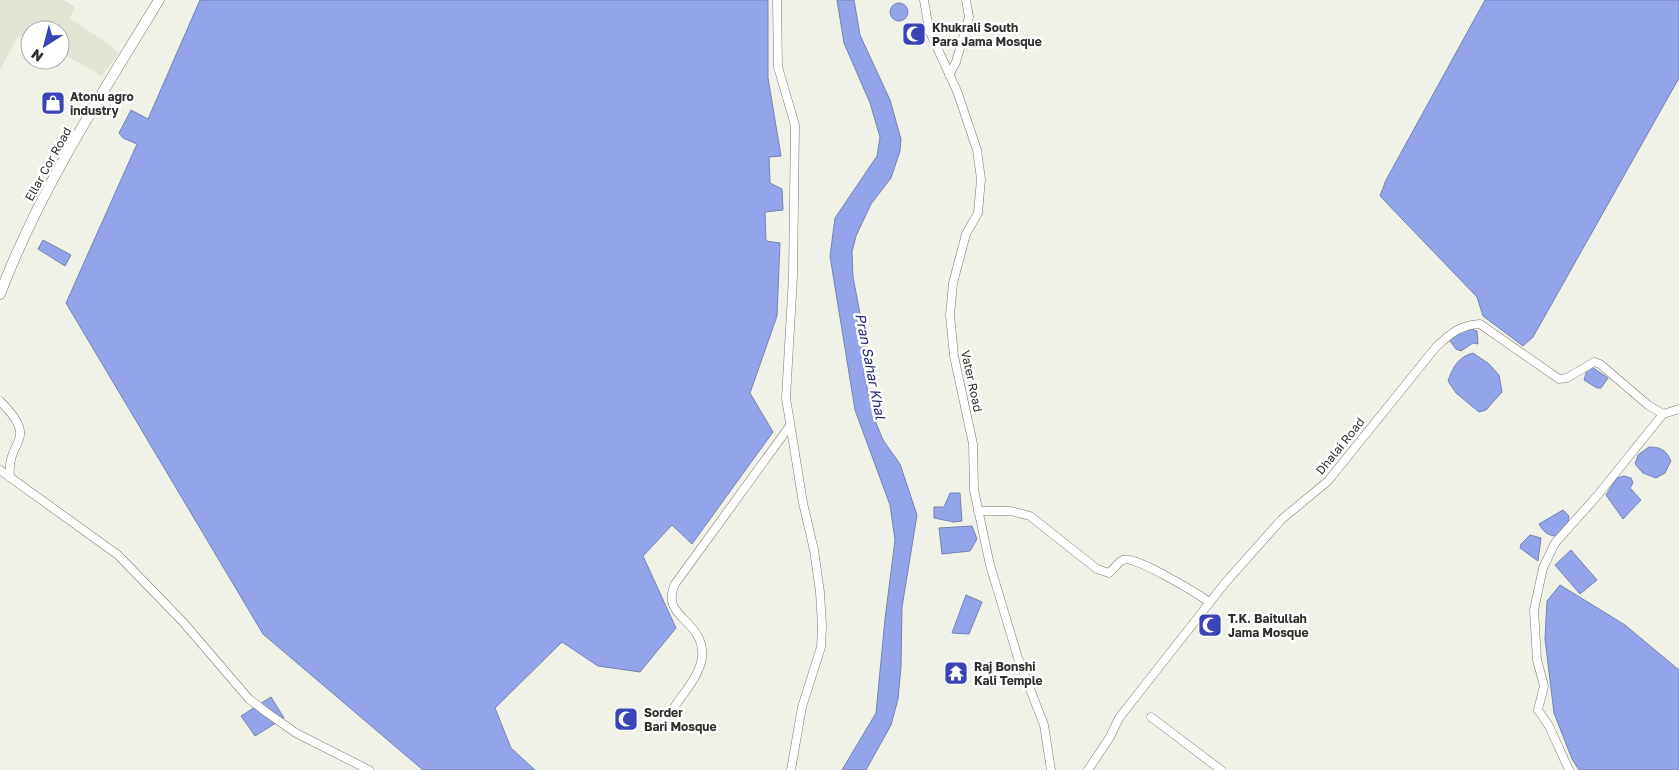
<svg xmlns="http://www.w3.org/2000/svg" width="1679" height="770" viewBox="0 0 1679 770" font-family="'Golos Text',sans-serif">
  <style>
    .built { fill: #e1e5d3 }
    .water { fill: #93a4eb; stroke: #7582b2 }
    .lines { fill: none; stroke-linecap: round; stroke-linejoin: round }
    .minor-casing { stroke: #797b72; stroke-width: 9 }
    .major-casing { stroke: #797b72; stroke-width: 11 }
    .minor { stroke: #fff; stroke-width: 8 }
    .major { stroke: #fff; stroke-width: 10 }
    .labels { text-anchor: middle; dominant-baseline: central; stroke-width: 5; stroke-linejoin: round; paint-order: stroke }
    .poi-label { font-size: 12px; font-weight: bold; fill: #30312d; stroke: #fff; text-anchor: start }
    .street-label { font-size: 12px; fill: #30312d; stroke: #fff }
    .water-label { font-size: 14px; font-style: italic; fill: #212677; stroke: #fff }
  </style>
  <rect width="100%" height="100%" fill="#f0f2e7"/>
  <path class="built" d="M0 0H64L75 7 70 19 112 46 118 54 102 76 60 52V30H30V34L27 32 17 38 0 70Z"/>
  <g class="water">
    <path d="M200 0H768V78L781 156 769 157 770 183 782 189 783 210 765 212 766 241 780 243 777 316 750 393 773 432 692 544 672 525 643 556 676 628 640 672 598 666 562 642 495 708 511 748 535 770H423L263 634 66 303 137 144 123 138 119 133 131 110 148 119Z"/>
    <path d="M837 0H854L860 35 890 100 901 139 900 151 891 178 871 204 856 236 852 252 853 277 865 340 864 375 876 423 883 440 900 464 917 515 902 607 901 667 898 699 891 725 866 770H842L876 713 885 619 895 540 890 505 855 410 830 256 835 218 877 156 880 137 870 103 844 43Z"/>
    <path d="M1485 0H1679V78L1533 337 1523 346 1483 316 1477 297 1380 196 1386 180Z"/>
    <circle cx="899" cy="12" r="9"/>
    <path d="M43 240 71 255 65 266 38 249Z"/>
    <path d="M1469 328 1477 331 1478 344 1473 343 1461 351 1456 349 1450 341C1453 333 1461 331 1469 328Z"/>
    <path d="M1473 353 1489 364 1499 375 1502 392 1486 410 1479 412 1456 393 1448 381C1453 367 1458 357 1473 353Z"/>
    <path d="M1592 367 1608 378 1601 388H1597L1584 380 1587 370Z"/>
    <path d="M1649 447C1661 447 1666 450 1671 461L1665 473 1656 478 1643 473 1635 464 1638 455Z"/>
    <path d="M1624 476 1631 478 1633 483 1630 488 1641 500 1623 519 1606 495 1617 478Z"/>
    <path d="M950 493H960L962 521 954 522 934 518V507H944Z"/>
    <path d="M1563 510 1569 516 1568 523 1556 536C1548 536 1543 531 1539 524Z"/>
    <path d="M972 526 977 539 970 551 942 554 939 528Z"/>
    <path d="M1530 535 1541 538 1538 561 1520 548 1521 544Z"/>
    <path d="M1571 550 1597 580 1580 594 1555 565Z"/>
    <path d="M1560 585 1625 625 1679 670V770H1579L1572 759 1554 713 1545 639 1547 601Z"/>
    <path d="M966 595 982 602 969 634 952 633Z"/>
    <path d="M271 697 284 718 255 736 241 716Z"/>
  </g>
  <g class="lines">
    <g class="minor-casing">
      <g id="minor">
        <path d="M777 0 778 67 795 125 793 276 786 398 803 503 814 550 820 592 822 626 821 647 802 707 791 770"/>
        <path d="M924 0 929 30 957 91 977 150 981 179 978 213 966 234 953 283 950 315 954 356 973 444 974 490 990 565 1018 658 1044 725 1051 770"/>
        <path d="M949 75 956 62 969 17 966 0"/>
        <path d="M0 401C41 442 6 438 10 477"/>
        <path d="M0 470 118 555 183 622 249 699 266 712 296 733 369 770"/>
        <path d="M978 511H1011L1030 516 1097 569 1109 573C1113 570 1118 562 1123 560 1133 554 1198 594 1209 602"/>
        <path d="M669 715C679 698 699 678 702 658 706 619 659 619 675 584L789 427"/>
        <path d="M1151 717 1221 770"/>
        <path d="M1088 770 1110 737 1119 718 1225 583 1282 519 1328 481 1436 347C1451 333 1460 325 1480 324L1559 379 1567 378 1594 362 1600 364 1648 405 1663 414"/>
        <path d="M1569 770 1549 726 1538 710 1544 686 1537 660 1534 610 1543 568 1555 543 1597 496 1663 414 1679 409"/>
      </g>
    </g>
    <g class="major-casing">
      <path id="major" d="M0 294C40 189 101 95 159 0"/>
    </g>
    <use href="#minor" class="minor"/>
    <use href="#major" class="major"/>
  </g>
  <defs>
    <g id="mosque-square" transform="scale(1.25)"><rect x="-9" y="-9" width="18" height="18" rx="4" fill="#3a44b7" stroke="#fff"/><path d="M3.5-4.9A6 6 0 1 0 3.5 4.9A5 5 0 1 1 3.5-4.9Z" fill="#fff"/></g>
    <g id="shop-square" transform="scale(1.25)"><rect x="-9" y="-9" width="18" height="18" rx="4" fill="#3a44b7" stroke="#fff"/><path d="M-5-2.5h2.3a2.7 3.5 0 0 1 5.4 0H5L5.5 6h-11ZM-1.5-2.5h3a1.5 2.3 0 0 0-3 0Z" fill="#fff"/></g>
    <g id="temple-square" transform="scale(1.25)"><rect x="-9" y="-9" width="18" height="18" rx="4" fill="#3a44b7" stroke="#fff"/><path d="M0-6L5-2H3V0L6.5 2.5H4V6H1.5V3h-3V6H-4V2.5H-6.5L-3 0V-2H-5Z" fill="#fff"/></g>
  </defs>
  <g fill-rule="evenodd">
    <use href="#mosque-square" x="914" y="34"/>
    <use href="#shop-square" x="53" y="103"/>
    <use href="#mosque-square" x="1210" y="625"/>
    <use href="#temple-square" x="956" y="673"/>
    <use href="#mosque-square" x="626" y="719"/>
  </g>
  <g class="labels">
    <g class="poi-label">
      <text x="932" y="27">Khukrali South<tspan x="932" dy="14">Para Jama Mosque</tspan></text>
      <text x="70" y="96">Atonu agro<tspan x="70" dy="14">industry</tspan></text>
      <text x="1228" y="618">T.K. Baitullah<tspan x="1228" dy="14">Jama Mosque</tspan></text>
      <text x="974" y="666">Raj Bonshi<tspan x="974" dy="14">Kali Temple</tspan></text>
      <text x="644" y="712">Sorder<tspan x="644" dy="14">Bari Mosque</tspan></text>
    </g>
    <g class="street-label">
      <text transform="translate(48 164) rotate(-61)">Ellar Cor Road</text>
      <text transform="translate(972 381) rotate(78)">Vater Road</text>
      <text transform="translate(1340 446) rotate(-51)">Dhalai Road</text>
    </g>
    <g class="water-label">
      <text transform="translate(871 366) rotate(79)">Pran Sahar Khal</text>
    </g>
  </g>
  <g transform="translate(45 45) rotate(216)"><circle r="24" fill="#ffffff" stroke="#acadab"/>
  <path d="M0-4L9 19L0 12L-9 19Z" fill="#3a44b7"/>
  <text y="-8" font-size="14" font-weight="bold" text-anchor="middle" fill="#30312d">N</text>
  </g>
</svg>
